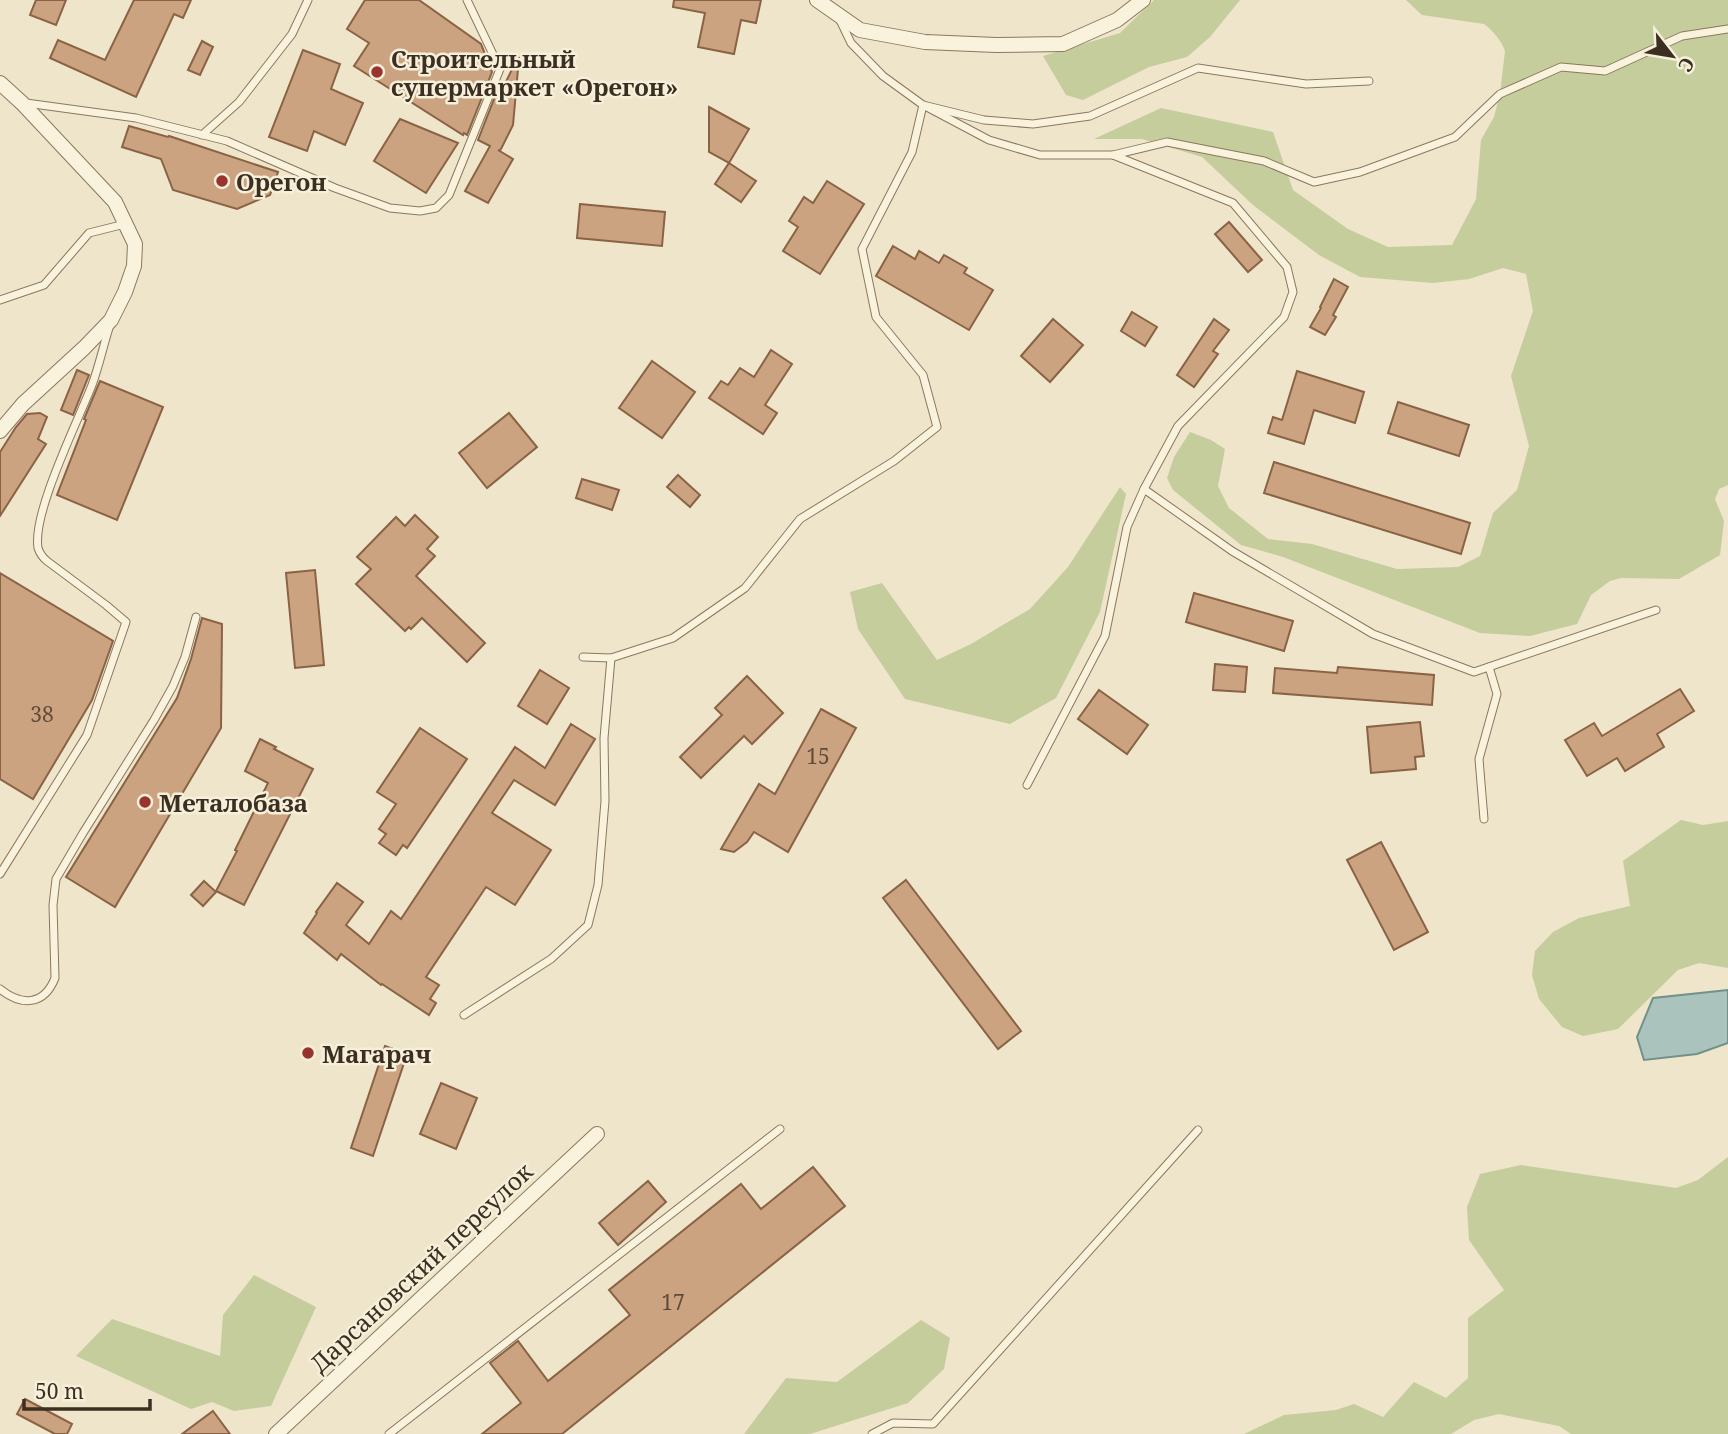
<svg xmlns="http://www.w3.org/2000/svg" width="1728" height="1434" viewBox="0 0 1728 1434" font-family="'Noto Serif',serif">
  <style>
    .green { fill: #c5cd9d }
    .water { fill: #aac3bd; stroke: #71918b; stroke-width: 2 }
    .building { fill: #cba380; stroke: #8a6344; stroke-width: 2 }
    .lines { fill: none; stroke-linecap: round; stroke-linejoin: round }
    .service-casing { stroke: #8b785e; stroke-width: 9 }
    .minor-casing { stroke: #8b785e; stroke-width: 16 }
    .service { stroke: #f9f2dd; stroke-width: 7 }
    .minor { stroke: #f9f2dd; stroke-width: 14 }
    .poi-dot { fill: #99332f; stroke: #f6efd9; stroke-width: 2.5 }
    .labels { text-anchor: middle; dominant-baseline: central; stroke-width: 5; stroke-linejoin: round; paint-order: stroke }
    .number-label { font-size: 21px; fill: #604c39 }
    .poi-label { font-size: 24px; font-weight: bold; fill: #3c2f21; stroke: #f6efd9; text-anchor: start }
    .street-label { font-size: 24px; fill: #3c2f21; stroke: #f6efd9 }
  </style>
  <rect width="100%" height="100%" fill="#eee5ca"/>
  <g class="green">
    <path d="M1154 0H1240L1210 37 1187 57 1149 67 1083 100 1066 95 1043 56 1120 33Z"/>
    <path d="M1406 0H1728V485L1719 489 1715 499 1724 521 1720 555 1679 579 1621 578 1610 581 1591 595 1577 624 1530 636 1480 633 1283 557 1241 545 1173 490 1167 478 1174 457 1190 432 1211 440 1225 449 1218 486 1229 508 1268 539 1312 544 1397 569 1458 567 1480 556 1493 513 1517 490 1529 446 1511 376 1533 311 1526 274 1503 268 1469 279 1433 283 1360 277 1319 255 1253 205 1202 157 1142 139H1094L1161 108 1273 132 1293 190 1348 229 1388 247 1452 245 1476 199 1481 140 1494 117 1500 94 1505 51C1502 41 1492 30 1484 24L1422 15Z"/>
    <path d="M1120 487 1126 494 1100 612 1056 698 1010 724 905 699 858 629 850 592 882 583 937 660 971 644 1030 609 1068 567Z"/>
    <path d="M1681 820 1703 825 1728 821V968L1699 963 1678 970 1618 1029 1583 1036 1562 1027 1539 999 1532 975 1535 951 1553 932 1579 918 1630 906 1623 861Z"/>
    <path d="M1728 1157V1434H1571L1559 1426 1499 1414 1474 1420 1451 1434H1244L1284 1415 1336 1410 1354 1404 1383 1417 1414 1382 1446 1398 1468 1378V1318L1504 1290 1469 1240 1467 1207 1480 1174 1521 1165 1676 1188 1698 1180Z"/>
    <path d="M254 1275 316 1307 271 1406 234 1411 212 1402 191 1409 76 1356 112 1319 220 1356 223 1315Z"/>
    <path d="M921 1320 950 1338 944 1369 908 1403 810 1434H744L786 1378 837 1382Z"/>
  </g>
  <path class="water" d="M1728 990V1043L1697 1054 1644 1060 1637 1037 1653 998Z"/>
  <g class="building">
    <path d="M36 0H66L56 25 30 15Z"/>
    <path d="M134 0H191L183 18 174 14 136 97 50 58 58 40 105 60Z"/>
    <path d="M365 0H419L481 44 492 72 467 135 464 133 463 135 354 66 369 43 347 29Z"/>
    <path d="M674 0H761L756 23 741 20 734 54 698 47 705 13 673 7Z"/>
    <path d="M202 41 213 47 200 75 188 70Z"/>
    <path d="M303 50 340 64 331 89 363 103 345 145 314 131 307 151 269 137Z"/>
    <path d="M518 57 519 58 513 125 500 151 498 150 513 159 488 203 465 191 490 146 478 140 498 89 500 94Z"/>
    <path d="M709 107 749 129 729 163 709 152Z"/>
    <path d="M400 119 458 143 426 193 374 161Z"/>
    <path d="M129 126 168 137 169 136 278 172 270 195 237 209 173 190 161 159 122 147Z"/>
    <path d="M729 163 756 181 741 202 715 184Z"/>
    <path d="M827 181 864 204 820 274 783 251 798 227 789 221 804 197 813 203Z"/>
    <path d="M580 204 665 212 662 246 577 238Z"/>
    <path d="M1229 222 1262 260 1248 272 1215 234Z"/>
    <path d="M893 246 915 259 919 251 939 263 944 255 967 268 964 273 993 290 969 330 876 276Z"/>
    <path d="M1334 279 1348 287 1333 315 1336 317 1325 335 1310 327 1321 308 1320 307Z"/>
    <path d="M1132 312 1157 327 1145 346 1121 331Z"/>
    <path d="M1053 319 1083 345 1050 382 1021 356Z"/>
    <path d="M1214 319 1229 330 1213 351 1218 354 1194 387 1177 375Z"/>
    <path d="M771 350 792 364 765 405 777 413 763 434 709 398 721 381 728 385 740 368 754 377Z"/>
    <path d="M652 361 695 392 662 438 619 408Z"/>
    <path d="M77 370 89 375 73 415 61 410Z"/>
    <path d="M1297 371 1364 392 1355 423 1314 410 1304 444 1268 433 1273 417 1282 420Z"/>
    <path d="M100 381 163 407 117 520 57 495 86 420 84 419Z"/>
    <path d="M1398 402 1469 425 1459 456 1388 433Z"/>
    <path d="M40 413 47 417 38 439 46 444 0 516V452L16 427 27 414Z"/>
    <path d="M509 413 537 447 487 488 459 453Z"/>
    <path d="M1274 462 1470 523 1461 554 1264 493Z"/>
    <path d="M678 475 700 495 690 507 667 487Z"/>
    <path d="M582 479 619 490 612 510 576 498Z"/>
    <path d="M415 515 438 537 427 549 435 556 416 576 485 643 467 662 422 618 411 629 409 627 405 631 356 584 371 569 357 557 396 517 405 526Z"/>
    <path d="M315 570 324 665 295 668 286 573Z"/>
    <path d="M0 573 113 641 92 700 33 799 0 779Z"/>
    <path d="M1194 593 1293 621 1284 651 1186 622Z"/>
    <path d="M202 618 222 624 221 728 115 907 66 877 177 698 191 659Z"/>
    <path d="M1215 664 1247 667 1245 692 1213 690Z"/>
    <path d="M1338 667 1434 675 1432 705 1273 693 1275 668 1337 673Z"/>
    <path d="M540 670 569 688 547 724 518 706Z"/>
    <path d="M747 676 783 713 752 744 744 736 701 778 680 757 722 715 715 708Z"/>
    <path d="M1680 689 1694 711 1657 734 1664 747 1625 771 1617 758 1587 776 1565 740 1594 723 1602 736Z"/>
    <path d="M1099 690 1148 725 1127 754 1078 719Z"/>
    <path d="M821 709 856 728 788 852 754 832 747 842 734 852 721 849 759 784 775 794Z"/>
    <path d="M1420 722 1424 756 1415 757 1416 769 1371 773 1367 727Z"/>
    <path d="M571 724 595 739 555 805 514 780 492 813 551 850 515 905 486 887 426 977 439 985 430 999 436 1003 429 1015 382 984 381 985 341 954 337 960 304 933 317 913 316 912 337 883 363 902 346 925 369 944 391 911 401 919 515 747 545 768Z"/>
    <path d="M420 728 467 759 407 848 403 845 396 855 379 843 386 834 379 829 396 804 377 792Z"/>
    <path d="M260 739 276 747 274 749 313 769 244 905 216 891 237 851 235 850 268 783 245 771Z"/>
    <path d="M1381 842 1428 932 1394 950 1347 860Z"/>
    <path d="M906 880 1021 1031 998 1049 883 898Z"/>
    <path d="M204 881 216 892 203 906 191 895Z"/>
    <path d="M385 1046 407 1054 373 1156 351 1148Z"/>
    <path d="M441 1083 477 1098 456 1149 420 1134Z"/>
    <path d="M813 1167 845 1206 562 1434H482L521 1403 490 1363 518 1341 548 1381 630 1315 609 1290 741 1184 761 1209Z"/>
    <path d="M648 1181 666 1202 618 1245 599 1223Z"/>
    <path d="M25 1399 72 1424 67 1434H55L17 1414Z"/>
    <path d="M213 1411 230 1434H182Z"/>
  </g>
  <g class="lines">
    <g class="service-casing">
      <g id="service">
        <path d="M840 20 851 43 883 76 923 105 989 140 1040 155H1113L1167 142 1264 161 1314 182 1360 172 1455 137 1500 94 1561 67 1605 71 1682 36 1728 29"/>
        <path d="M26 103 136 118 227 141 335 188 390 208 420 211 436 208 449 195 500 69 467 0"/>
        <path d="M202 135 239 102 292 34 308 0"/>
        <path d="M0 300 44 285 89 233 125 224"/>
        <path d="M1144 489 1232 551 1373 634 1474 672 1656 610"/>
        <path d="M583 657 611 658 673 638 745 588 800 519 894 461 937 427 923 375 876 317 862 249 912 152 923 105 984 120 1033 124 1090 116 1198 68 1306 84 1369 81"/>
        <path d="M1027 785 1105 636 1127 527 1144 489 1178 426 1284 317 1293 292 1287 267 1233 203 1113 155"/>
        <path d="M1484 819 1479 759 1497 694 1489 667"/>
        <path d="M0 874 87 735 126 622 106 605 47 561C42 557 40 554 38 548 32 513 78 421 92 385 99 366 103 347 109 328"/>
        <path d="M0 989C21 1006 44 1006 55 978L53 905 56 879 83 833 154 720 173 686 185 657 196 617"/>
        <path d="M464 1015 551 959 588 925 598 885 605 801 604 738 611 658"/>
        <path d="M389 1434 780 1129"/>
        <path d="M872 1434 893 1423 933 1424 1198 1130"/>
      </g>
    </g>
    <g class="minor-casing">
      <g id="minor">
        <path d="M817 0 860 30 925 42 996 45 1063 44 1117 20 1143 0"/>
        <path d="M0 83 22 103 115 202 135 244 134 266 125 292 111 320 84 348 23 404 0 431"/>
        <path d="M276 1434 597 1134"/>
      </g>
    </g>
    <use href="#service" class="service"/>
    <use href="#minor" class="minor"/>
  </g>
  <g class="poi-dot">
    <circle cx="377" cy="72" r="7"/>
    <circle cx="222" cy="181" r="7"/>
    <circle cx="145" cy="802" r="7"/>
    <circle cx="308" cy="1053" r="7"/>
  </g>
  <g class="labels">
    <g class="number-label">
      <text x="42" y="714">38</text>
      <text x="818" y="756">15</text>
      <text x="673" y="1302">17</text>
    </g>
    <g class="poi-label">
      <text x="391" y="58">Строительный<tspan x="391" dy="28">супермаркет «Орегон»</tspan></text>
      <text x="236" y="181">Орегон</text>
      <text x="159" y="802">Металобаза</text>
      <text x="322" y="1053">Магарач</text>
    </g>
    <g class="street-label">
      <text transform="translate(421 1267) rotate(-43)">Дарсановский переулок</text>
    </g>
  </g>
  <g transform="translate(1672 56) rotate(121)" stroke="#f6efd9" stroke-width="5" paint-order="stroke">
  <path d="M0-5L12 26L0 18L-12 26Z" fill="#3c2f21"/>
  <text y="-10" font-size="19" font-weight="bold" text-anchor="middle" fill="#3c2f21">С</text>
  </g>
  <path d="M24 1399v10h126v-10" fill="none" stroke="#3c2f21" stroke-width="3.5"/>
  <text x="35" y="1399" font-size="21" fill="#3c2f21" stroke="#f6efd9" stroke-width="5" paint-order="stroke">50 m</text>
</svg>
